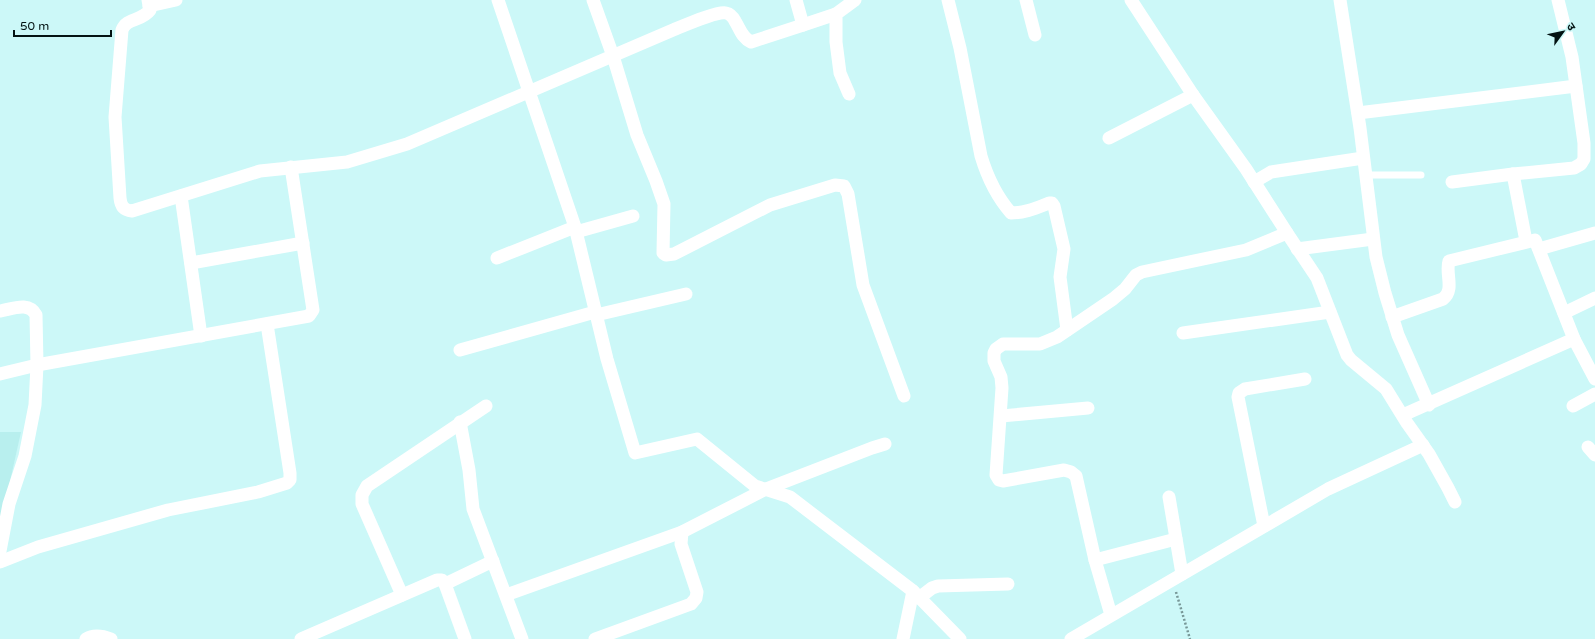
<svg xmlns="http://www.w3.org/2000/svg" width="1595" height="639" viewBox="0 0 1595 639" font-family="'Varela Round','Noto Sans Devanagari',sans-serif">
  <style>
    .built { fill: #b8efee }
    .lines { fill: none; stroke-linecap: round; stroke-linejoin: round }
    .path { stroke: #789898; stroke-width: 2.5; stroke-dasharray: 2 2; stroke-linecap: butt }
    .service { stroke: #fff; stroke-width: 7 }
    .minor { stroke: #fff; stroke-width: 13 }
  </style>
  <rect width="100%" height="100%" fill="#ccf8f8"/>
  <path class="built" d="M0 432H21L0 526Z"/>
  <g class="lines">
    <path class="path" d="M1176 592 1190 639"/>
    <path class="service" d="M1365 175H1421"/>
    <g class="minor">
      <path d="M148 0 150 10C141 22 127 17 122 30L115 117 120 198C121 207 124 210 132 211L260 171 347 162 407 144 673 30C683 26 717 11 726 13 731 14 733 17 735 21 740 29 742 38 751 42L803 25 796 0"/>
      <path d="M498 0 575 227 607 359 635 453 697 439 755 486 790 497 913 591 960 639"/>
      <path d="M593 0 613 56 637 135 656 181 664 204 663 253 666 255 674 254 770 205 835 185 844 186 848 194 863 285 904 396"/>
      <path d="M948 0 960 48 981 156C987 176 997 197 1011 213 1025 213 1036 208 1049 203H1052L1054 206 1064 249 1060 277 1067 330"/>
      <path d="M1026 0 1035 35"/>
      <path d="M1340 0 1360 128 1376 257 1385 293 1398 335 1429 405"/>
      <path d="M149 6 176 0"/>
      <path d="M803 25 836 14"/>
      <path d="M849 94 840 73 836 42V14L855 0"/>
      <path d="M1358 113 1576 86"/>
      <path d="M1109 138 1193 95"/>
      <path d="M1513 174 1526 241"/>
      <path d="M1254 182 1271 172 1363 158"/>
      <path d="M1452 182 1513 174 1574 168 1581 164 1584 159V143L1572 57 1558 0"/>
      <path d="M181 196 201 336"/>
      <path d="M576 232 633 216"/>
      <path d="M1287 233 1317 278 1347 355 1351 360 1386 389 1407 423 1429 454 1448 488 1455 502"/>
      <path d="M1297 249 1373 239"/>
      <path d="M1539 249 1595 233"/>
      <path d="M497 258 575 227"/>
      <path d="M191 263 303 243"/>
      <path d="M0 311C12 309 29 301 36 315L37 365 35 405 25 456 9 504 0 551"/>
      <path d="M1564 313 1595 298"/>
      <path d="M596 315 686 294"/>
      <path d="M1392 317 1443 299C1455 290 1445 273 1449 261L1535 240 1574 339 1595 379"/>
      <path d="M1183 333 1330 312"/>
      <path d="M460 350 595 312"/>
      <path d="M0 374 37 365 309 316 313 310 291 167"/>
      <path d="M1573 406 1595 394"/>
      <path d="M1403 415 1574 339"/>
      <path d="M1001 416 1088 408"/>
      <path d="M460 422 469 470 473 509 522 639"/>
      <path d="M1588 447 1595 455"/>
      <path d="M1169 497 1182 574"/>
      <path d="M1264 526 1238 397 1239 393 1245 389 1305 379"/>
      <path d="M1095 560 1176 539"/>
      <path d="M0 562 38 547 168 510 258 492 287 483 290 480V473L267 324"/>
      <path d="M445 584 493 561"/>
      <path d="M402 595 362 504V495L367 486 486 406"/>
      <path d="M506 595 682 532 766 489 872 448 885 444"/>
      <path d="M919 598 932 588 938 586 1008 584"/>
      <path d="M1111 615 1095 560 1076 476 1071 472 1064 470 1003 481 999 480 996 475 1002 388 1001 377 994 361V353L996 349 1003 344H1040L1057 337 1113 299 1125 289 1136 275 1142 272 1246 250 1287 233 1246 169 1193 95 1131 0"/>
      <path d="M86 639C94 634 103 636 111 639"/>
      <path d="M301 639 437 580H442L445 584 465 639"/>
      <path d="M595 639 691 604 696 598 697 592 681 544 682 532"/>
      <path d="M903 639 913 591"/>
      <path d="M1071 639 1328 489 1423 445"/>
    </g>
  </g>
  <g transform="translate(1563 32) rotate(57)" stroke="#ccf8f8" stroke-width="3" paint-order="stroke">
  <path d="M0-3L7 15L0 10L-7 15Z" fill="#031313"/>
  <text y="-6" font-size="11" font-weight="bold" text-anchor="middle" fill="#031313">उ</text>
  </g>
  <path d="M14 30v6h97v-6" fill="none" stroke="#031313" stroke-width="2"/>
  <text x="20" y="30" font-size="12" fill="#031313" stroke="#ccf8f8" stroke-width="3" paint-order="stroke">50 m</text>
</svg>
